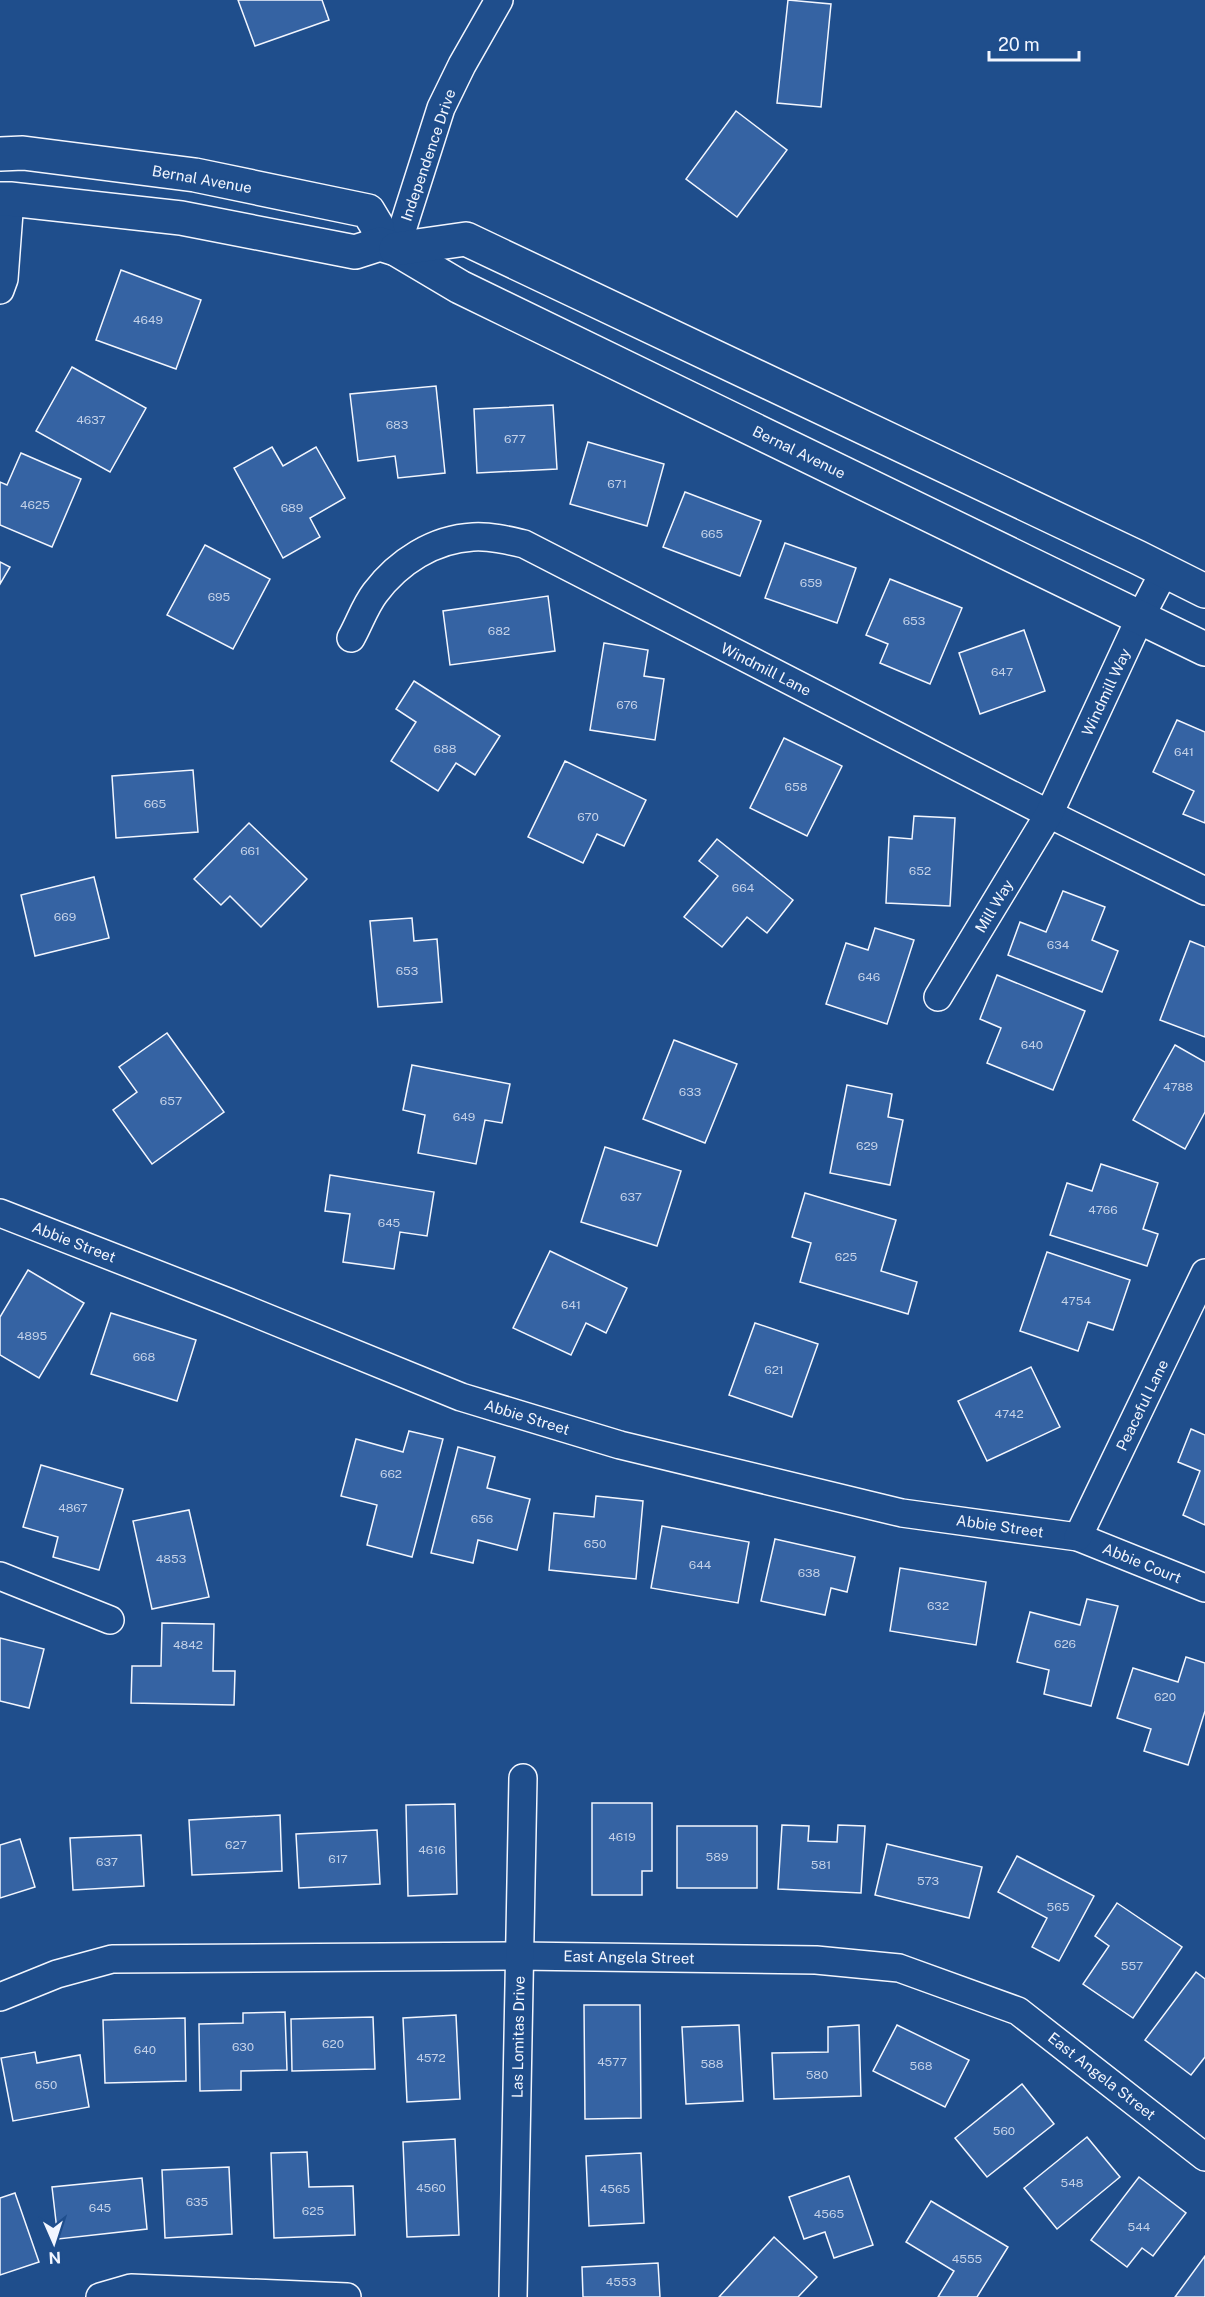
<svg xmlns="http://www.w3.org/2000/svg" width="1205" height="2297" viewBox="0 0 1205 2297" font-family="'Public Sans',sans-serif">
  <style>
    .building { fill: #3563a3; stroke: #f2f6ff; stroke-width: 1.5 }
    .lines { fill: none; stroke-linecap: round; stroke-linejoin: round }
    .street-casing { stroke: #f2f6ff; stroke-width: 30 }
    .secondary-casing { stroke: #f2f6ff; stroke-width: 36 }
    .street { stroke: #1f4e8c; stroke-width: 27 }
    .secondary { stroke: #1f4e8c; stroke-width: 33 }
    .labels { text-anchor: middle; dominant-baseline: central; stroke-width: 4.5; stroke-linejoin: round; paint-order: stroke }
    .number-label { font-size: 12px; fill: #c3d1e8 }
    .street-label { font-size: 15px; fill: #f2f6ff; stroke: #1f4e8c }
  </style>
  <rect width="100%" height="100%" fill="#1f4e8c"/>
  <g class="building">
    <path d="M238 0H322L329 20 255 46Z"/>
    <path d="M788 0 831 4 821 107 777 103Z"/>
    <path d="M736 111 787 150 737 217 686 179Z"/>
    <path d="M121 270 201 300 176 369 96 340Z"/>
    <path d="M72 367 146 408 110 472 36 431Z"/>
    <path d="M436 386 445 473 398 478 395 456 358 461 350 394Z"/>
    <path d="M553 405 557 469 477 473 474 409Z"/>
    <path d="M588 442 664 464 647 526 570 504Z"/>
    <path d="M272 447 283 466 316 447 345 498 310 518 320 537 283 558 234 468Z"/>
    <path d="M21 453 81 479 52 547 0 525V482L7 485Z"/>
    <path d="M685 492 761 521 740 576 663 547Z"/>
    <path d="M785 543 856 568 837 623 765 598Z"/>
    <path d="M205 545 270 579 233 649 167 615Z"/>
    <path d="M0 562 10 567 0 584Z"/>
    <path d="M890 579 962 608 930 684 880 663 888 644 866 635Z"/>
    <path d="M548 596 555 651 450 665 443 611Z"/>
    <path d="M1024 630 1045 691 980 714 959 653Z"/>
    <path d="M604 643 648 650 644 676 664 679 655 740 590 730Z"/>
    <path d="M414 681 500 736 475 775 456 763 438 791 391 761 416 722 396 709Z"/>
    <path d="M1177 720 1205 732V823L1183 814 1194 791 1153 772Z"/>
    <path d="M784 738 842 766 807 836 750 808Z"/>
    <path d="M565 761 646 800 624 846 597 834 583 863 528 837Z"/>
    <path d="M193 770 198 832 116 838 112 776Z"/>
    <path d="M914 816 955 818 950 906 886 903 889 837 912 839Z"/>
    <path d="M249 823 307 879 261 927 230 896 221 905 194 879Z"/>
    <path d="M717 839 793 900 767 933 747 917 722 947 684 917 718 876 699 861Z"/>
    <path d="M94 877 109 938 35 956 21 895Z"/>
    <path d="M1063 891 1105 907 1092 940 1118 951 1102 992 1008 955 1020 922 1046 932Z"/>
    <path d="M412 918 414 941 437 939 442 1002 378 1007 370 921Z"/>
    <path d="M875 928 914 940 887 1024 826 1004 846 943 868 950Z"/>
    <path d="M1190 941 1205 947V1037L1160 1020Z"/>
    <path d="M997 975 1085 1011 1053 1090 987 1063 1001 1028 980 1019Z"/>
    <path d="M167 1033 224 1112 152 1164 113 1110 137 1092 119 1067Z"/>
    <path d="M674 1040 737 1064 705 1143 643 1119Z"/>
    <path d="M1175 1045 1205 1062V1112L1185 1149 1133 1120Z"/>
    <path d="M412 1065 510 1084 502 1123 485 1120 476 1164 418 1153 425 1115 403 1110Z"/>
    <path d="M847 1085 892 1094 888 1117 903 1120 890 1185 830 1173Z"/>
    <path d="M605 1147 681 1171 657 1246 581 1222Z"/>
    <path d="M1101 1164 1158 1183 1143 1229 1158 1234 1147 1266 1050 1235 1067 1183 1092 1191Z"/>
    <path d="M330 1175 434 1192 427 1236 400 1232 394 1269 343 1262 350 1214 325 1211Z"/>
    <path d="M805 1193 896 1220 881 1271 917 1282 908 1314 800 1282 811 1243 792 1237Z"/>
    <path d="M550 1251 627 1288 606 1333 586 1323 571 1355 513 1328Z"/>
    <path d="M1047 1252 1130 1280 1113 1330 1088 1322 1078 1351 1020 1331Z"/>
    <path d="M28 1270 84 1303 39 1378 0 1355V1317Z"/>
    <path d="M111 1313 196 1340 177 1401 91 1374Z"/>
    <path d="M755 1323 818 1344 792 1417 729 1395Z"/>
    <path d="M1031 1367 1060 1427 987 1461 958 1401Z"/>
    <path d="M1191 1429 1205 1435V1525L1183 1515 1200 1471 1178 1462Z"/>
    <path d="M409 1431 443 1439 412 1557 367 1545 377 1505 341 1496 356 1439 403 1452Z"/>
    <path d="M458 1447 495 1457 487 1488 530 1499 517 1550 478 1540 473 1563 431 1553Z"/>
    <path d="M41 1465 123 1489 99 1570 53 1557 58 1537 23 1527Z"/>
    <path d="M596 1496 643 1501 636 1579 549 1570 554 1513 594 1517Z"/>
    <path d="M189 1510 209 1597 152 1609 133 1521Z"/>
    <path d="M662 1526 749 1542 738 1603 651 1588Z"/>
    <path d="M775 1539 855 1557 847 1592 831 1588 825 1615 761 1601Z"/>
    <path d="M900 1568 986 1582 976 1645 890 1631Z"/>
    <path d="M1087 1599 1118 1606 1091 1706 1044 1694 1049 1670 1017 1662 1030 1612 1080 1625Z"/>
    <path d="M162 1623 214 1624 213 1671H235L234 1705 131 1703 132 1666H161Z"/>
    <path d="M0 1638 44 1649 29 1708 0 1701Z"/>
    <path d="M1186 1657 1205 1663V1711L1188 1765 1144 1751 1151 1729 1117 1718 1133 1668 1178 1682Z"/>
    <path d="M592 1803H652V1871H642V1895H592Z"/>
    <path d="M455 1804 457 1894 408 1896 406 1805Z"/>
    <path d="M280 1815 282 1871 192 1875 189 1820Z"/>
    <path d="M782 1825 809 1826 808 1841 837 1842 838 1825 865 1826 861 1893 778 1889Z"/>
    <rect x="677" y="1826" width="80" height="62"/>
    <path d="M377 1830 380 1884 299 1888 296 1834Z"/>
    <path d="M141 1835 144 1886 73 1890 70 1838Z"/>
    <path d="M20 1839 35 1887 0 1898V1845Z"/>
    <path d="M887 1844 982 1867 969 1918 875 1895Z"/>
    <path d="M1017 1856 1094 1896 1059 1961 1032 1947 1047 1918 998 1892Z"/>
    <path d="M1117 1903 1182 1947 1133 2018 1083 1984 1109 1946 1095 1936Z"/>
    <path d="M1196 1972 1205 1979V2057L1191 2075 1145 2040Z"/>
    <path d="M584 2005H640L641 2118 585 2119Z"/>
    <path d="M285 2012 287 2070 241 2071V2090L200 2091 199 2024 243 2023V2013Z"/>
    <path d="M456 2015 460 2099 407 2102 403 2018Z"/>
    <path d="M373 2017 375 2069 292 2071 291 2019Z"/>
    <path d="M185 2018 186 2081 105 2083 103 2020Z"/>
    <path d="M739 2025 743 2101 686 2104 682 2027Z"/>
    <path d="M859 2025 861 2096 774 2099 772 2053 828 2052V2027Z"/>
    <path d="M897 2025 969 2060 945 2107 873 2071Z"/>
    <path d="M35 2052 37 2063 80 2055 89 2107 13 2121 1 2058Z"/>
    <path d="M1022 2084 1054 2124 987 2177 955 2138Z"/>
    <path d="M1087 2137 1120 2177 1057 2229 1024 2188Z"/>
    <path d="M455 2139 459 2235 407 2237 403 2142Z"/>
    <path d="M307 2152 309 2187 353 2186 355 2235 274 2238 271 2153Z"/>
    <path d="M641 2153 644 2223 589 2226 586 2156Z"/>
    <path d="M229 2167 232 2234 165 2238 162 2170Z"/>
    <path d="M849 2176 873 2245 834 2258 825 2232 804 2239 789 2197Z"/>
    <path d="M1139 2177 1186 2213 1153 2256 1142 2248 1127 2267 1091 2240Z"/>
    <path d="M142 2178 147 2229 58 2239 52 2187Z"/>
    <path d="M15 2193 39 2262 0 2275V2198Z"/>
    <path d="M931 2201 1008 2247 977 2297H938L954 2271 906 2242Z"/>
    <path d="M774 2237 817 2277 798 2297H719Z"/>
    <path d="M1205 2256V2297H1175Z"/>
    <path d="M658 2263 660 2297H583L582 2267Z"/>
  </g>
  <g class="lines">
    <g class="street-casing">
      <g id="street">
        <path d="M396 249 441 108 462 65 499 0"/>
        <path d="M0 290 4 279 10 199"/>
        <path d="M351 638C359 624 365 606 375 593 398 562 434 539 473 537 490 536 507 540 524 544L1049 814 1205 891"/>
        <path d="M938 997 1049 814 1140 618 1165 570"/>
        <path d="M0 1213 228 1302 461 1397 620 1445 902 1513 1078 1537 1205 1588"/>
        <path d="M1078 1537 1205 1273"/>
        <path d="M0 1576 110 1620"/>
        <path d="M0 1997 57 1974 112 1959 519 1956 816 1960 899 1968 1018 2011 1205 2157"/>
        <path d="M100 2297 131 2288 347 2297"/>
        <path d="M513 2297 523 1778"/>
      </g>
    </g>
    <g class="secondary-casing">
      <g id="secondary">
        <path d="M0 154 23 153 195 175 368 211 377 226 380 244"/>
        <path d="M0 199H10L181 218 355 252 380 244 396 249 460 287 1205 649"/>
        <path d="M396 249 466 239 1137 557 1205 591"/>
      </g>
    </g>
    <use href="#street" class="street"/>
    <use href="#secondary" class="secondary"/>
  </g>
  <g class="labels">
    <g class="number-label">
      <text x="148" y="320">4649</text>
      <text x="91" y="420">4637</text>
      <text x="397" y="425">683</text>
      <text x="515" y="439">677</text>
      <text x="617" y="484">671</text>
      <text x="35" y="505">4625</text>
      <text x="292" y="508">689</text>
      <text x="712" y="534">665</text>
      <text x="811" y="583">659</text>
      <text x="219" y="597">695</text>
      <text x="914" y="621">653</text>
      <text x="499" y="631">682</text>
      <text x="1002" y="672">647</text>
      <text x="627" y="705">676</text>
      <text x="445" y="749">688</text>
      <text x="1184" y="752">641</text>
      <text x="796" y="787">658</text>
      <text x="155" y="804">665</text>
      <text x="588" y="817">670</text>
      <text x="250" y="851">661</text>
      <text x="920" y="871">652</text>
      <text x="743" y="888">664</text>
      <text x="65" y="917">669</text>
      <text x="1058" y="945">634</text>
      <text x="407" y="971">653</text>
      <text x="869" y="977">646</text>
      <text x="1032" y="1045">640</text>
      <text x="1178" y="1087">4788</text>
      <text x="690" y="1092">633</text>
      <text x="171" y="1101">657</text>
      <text x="464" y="1117">649</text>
      <text x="867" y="1146">629</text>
      <text x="631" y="1197">637</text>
      <text x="1103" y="1210">4766</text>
      <text x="389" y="1223">645</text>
      <text x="846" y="1257">625</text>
      <text x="1076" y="1301">4754</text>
      <text x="571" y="1305">641</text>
      <text x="32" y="1336">4895</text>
      <text x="144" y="1357">668</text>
      <text x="774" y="1370">621</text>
      <text x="1009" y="1414">4742</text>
      <text x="391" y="1474">662</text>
      <text x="73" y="1508">4867</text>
      <text x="482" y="1519">656</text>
      <text x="595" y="1544">650</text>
      <text x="171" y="1559">4853</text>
      <text x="700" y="1565">644</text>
      <text x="809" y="1573">638</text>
      <text x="938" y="1606">632</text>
      <text x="1065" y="1644">626</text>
      <text x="188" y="1645">4842</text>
      <text x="1165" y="1697">620</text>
      <text x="622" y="1837">4619</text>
      <text x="236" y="1845">627</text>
      <text x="432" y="1850">4616</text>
      <text x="717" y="1857">589</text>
      <text x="338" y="1859">617</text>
      <text x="107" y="1862">637</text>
      <text x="821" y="1865">581</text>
      <text x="928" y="1881">573</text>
      <text x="1058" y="1907">565</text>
      <text x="1132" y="1966">557</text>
      <text x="333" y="2044">620</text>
      <text x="243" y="2047">630</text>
      <text x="145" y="2050">640</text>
      <text x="431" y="2058">4572</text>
      <text x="612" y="2062">4577</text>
      <text x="712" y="2064">588</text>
      <text x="921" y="2066">568</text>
      <text x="817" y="2075">580</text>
      <text x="46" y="2085">650</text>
      <text x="1004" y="2131">560</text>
      <text x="1072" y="2183">548</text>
      <text x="431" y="2188">4560</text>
      <text x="615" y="2189">4565</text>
      <text x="197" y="2202">635</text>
      <text x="100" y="2208">645</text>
      <text x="313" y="2211">625</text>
      <text x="829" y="2214">4565</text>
      <text x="1139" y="2227">544</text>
      <text x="967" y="2259">4555</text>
      <text x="621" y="2282">4553</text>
    </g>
    <g class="street-label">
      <text transform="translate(428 155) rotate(-71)">Independence Drive</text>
      <text transform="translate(202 179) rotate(10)">Bernal Avenue</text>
      <text transform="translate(799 452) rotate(26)">Bernal Avenue</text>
      <text transform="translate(766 669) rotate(27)">Windmill Lane</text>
      <text transform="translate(1106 692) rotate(-65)">Windmill Way</text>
      <text transform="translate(994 906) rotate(-59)">Mill Way</text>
      <text transform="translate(74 1242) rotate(21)">Abbie Street</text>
      <text transform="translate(1142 1405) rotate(-64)">Peaceful Lane</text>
      <text transform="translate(527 1417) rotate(17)">Abbie Street</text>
      <text transform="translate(1000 1526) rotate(8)">Abbie Street</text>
      <text transform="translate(1142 1563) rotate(22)">Abbie Court</text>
      <text transform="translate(629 1957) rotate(1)">East Angela Street</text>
      <text transform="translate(518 2037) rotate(-89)">Las Lomitas Drive</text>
      <text transform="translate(1102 2076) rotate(38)">East Angela Street</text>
    </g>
  </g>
  <g transform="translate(54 2243) rotate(177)" stroke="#1f4e8c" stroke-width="4.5" paint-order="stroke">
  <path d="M0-4.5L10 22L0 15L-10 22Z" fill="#f2f6ff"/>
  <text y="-9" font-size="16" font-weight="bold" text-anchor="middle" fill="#f2f6ff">N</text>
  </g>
  <path d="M989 51v9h90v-9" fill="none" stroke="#f2f6ff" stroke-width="3"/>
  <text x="998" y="51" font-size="18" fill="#f2f6ff" stroke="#1f4e8c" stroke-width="4.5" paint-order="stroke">20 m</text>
</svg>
